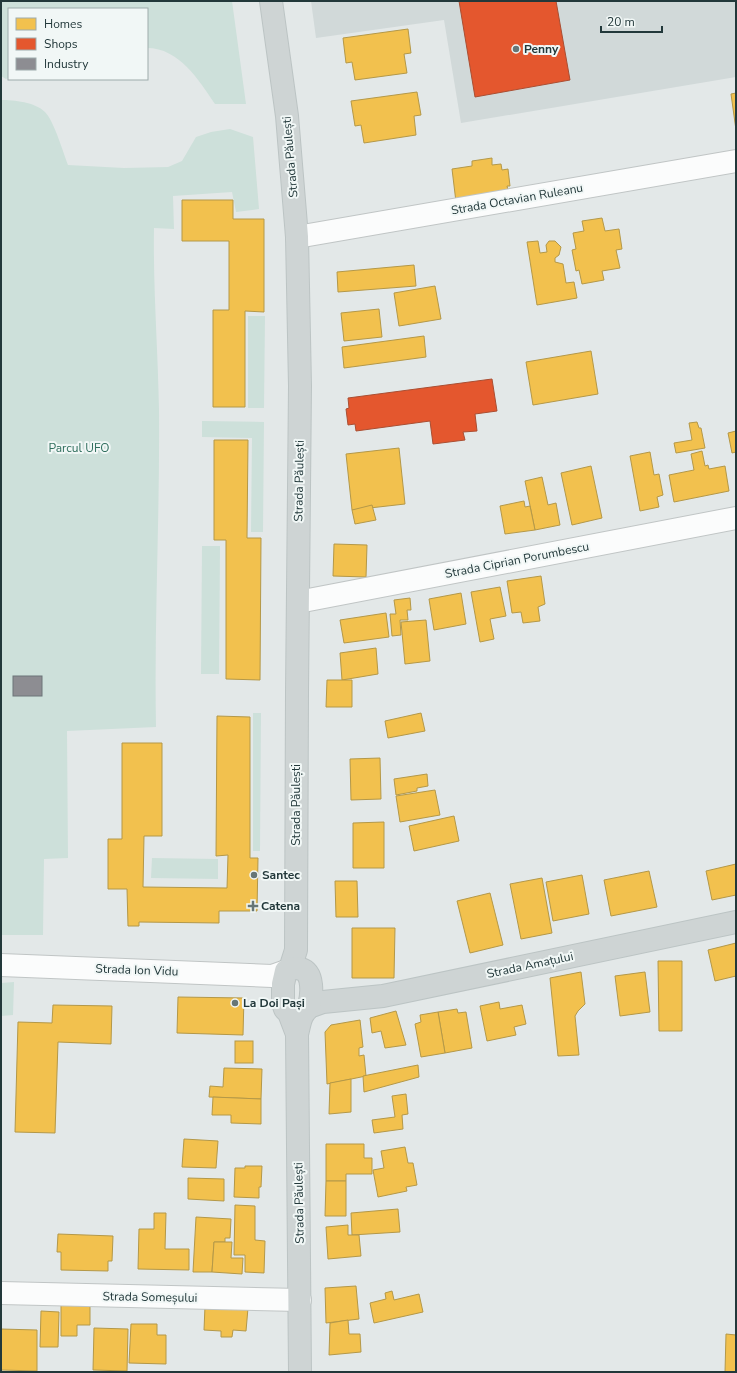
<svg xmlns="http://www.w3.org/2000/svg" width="737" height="1373" viewBox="0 0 737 1373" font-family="'Nunito Sans',sans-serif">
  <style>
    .built { fill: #d1d9d9 }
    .green { fill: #cde0da }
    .homes { fill: #f2c14e; stroke: #b49848 }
    .shops { fill: #e4572e; stroke: #aa4e32 }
    .industry { fill: #8d8d92; stroke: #6d7478 }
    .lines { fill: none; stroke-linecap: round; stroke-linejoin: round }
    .minor-casing { stroke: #c0c5c5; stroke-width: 24 }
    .major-casing { stroke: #bcc4c4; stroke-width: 24 }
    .minor { stroke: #fbfcfc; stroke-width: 22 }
    .major { stroke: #ced4d4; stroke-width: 22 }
    .poi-dot { fill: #667677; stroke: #f1f7f6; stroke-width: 1.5 }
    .labels { text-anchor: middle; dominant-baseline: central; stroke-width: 4; stroke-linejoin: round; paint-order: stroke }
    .poi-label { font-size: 12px; font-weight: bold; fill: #22383a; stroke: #f1f7f6; text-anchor: start }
    .street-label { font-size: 12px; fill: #22383a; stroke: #f1f7f6 }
    .park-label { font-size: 12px; fill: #2f6e5d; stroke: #f1f7f6 }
  </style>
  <rect width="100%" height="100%" fill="#e3e8e8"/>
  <path class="built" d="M311 1H736V77L461 123 444 20 316 38Z"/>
  <g class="green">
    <path d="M1 1H232L246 104H215C199 80 179 48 147 48V9H9V78L6 79 1 76Z"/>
    <path d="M1 100C14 100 35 102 45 112 54 121 63 152 68 165L124 168 168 167 182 161 196 137 211 132 230 129 253 137 259 209 236 212 232 192 173 196 174 229 154 228C153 289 158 349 159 410 160 515 154 621 156 727L67 731 68 858 44 859 43 935H1Z"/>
    <path d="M248 316H265L264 408H248Z"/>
    <path d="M202 421 264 422 263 532H251L252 438 202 437Z"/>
    <path d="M202 546H220L219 674H201Z"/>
    <path d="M253 713H261L260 851H253Z"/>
    <path d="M152 858 218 859V879L151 878Z"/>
    <path d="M14 982 13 1015 1 1016V983Z"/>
  </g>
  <g class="homes">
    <path d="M408 29 411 53 404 54 407 73 355 80 352 62 346 63 343 38Z"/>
    <path d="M417 92 421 115 414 116 416 135 364 143 361 125 355 126 351 101Z"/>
    <path d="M736 93V130L731 94Z"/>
    <path d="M492 158V165L501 164 502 170 508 169 510 186H507L509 194 456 202 452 169 472 166V161Z"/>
    <path d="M182 200H233V219H264V312L245 311V407H213V310H229V241H182Z"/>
    <path d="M602 218 605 231 619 229 622 249 616 250 620 268 602 271 604 280 582 284 579 270 576 271 572 250 576 249 573 233 584 231 582 221Z"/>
    <path d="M538 241 540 253 547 252 546 245 549 241H555L561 247 559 255 555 258V262L563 264 566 283 574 282 577 298 537 305 527 242Z"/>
    <path d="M414 265 416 286 338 292 337 272Z"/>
    <path d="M435 286 441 319 399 326 394 293Z"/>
    <path d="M379 309 382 337 344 341 341 313Z"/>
    <path d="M424 336 426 357 344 368 342 347Z"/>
    <path d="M591 351 598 394 533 405 526 362Z"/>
    <path d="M697 422 699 428H701L705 448 676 453 674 443 692 440 689 423Z"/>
    <path d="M736 431V452L732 453 728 433Z"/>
    <path d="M214 440H248L247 538H261L260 680 226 679V540H214Z"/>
    <path d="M399 448 405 504 352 510 346 454Z"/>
    <path d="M702 451 705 466 708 465 709 469 725 466 729 491 674 502 669 475 694 470 691 454Z"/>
    <path d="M650 452 654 475 659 474 663 495 657 497 659 507 640 511 630 456Z"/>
    <path d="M591 466 602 518 572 525 561 473Z"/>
    <path d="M542 477 548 505 556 503 560 525 535 530 525 481Z"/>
    <path d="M524 501 525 507 530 506 535 530 505 534 500 506Z"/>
    <path d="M372 505 376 520 355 524 352 510Z"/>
    <path d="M334 544 367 545 366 577 333 576Z"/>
    <path d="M541 576 545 604 538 607 540 621 523 623 521 612 512 613 507 581Z"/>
    <path d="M500 587 506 616 490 619 494 639 480 642 471 592Z"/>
    <path d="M461 593 466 624 434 630 429 599Z"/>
    <path d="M410 598 411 610H407L408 620H400L401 635 392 636 390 614H396L394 600Z"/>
    <path d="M386 613 389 637 344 643 340 620Z"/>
    <path d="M426 620 430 661 405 664 401 622Z"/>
    <path d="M376 648 378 674 342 680 340 653Z"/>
    <path d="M327 680H352V707H326Z"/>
    <path d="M421 713 425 731 388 738 385 721Z"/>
    <path d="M217 716 250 717V858H258L257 911H219V923L139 922V926H128L127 889H108V839H122V743H162V836H144L143 887 227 888 228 855 216 856Z"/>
    <path d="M380 758 381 799 351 800 350 759Z"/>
    <path d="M427 774 428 786 417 788V791L396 795 394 779Z"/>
    <path d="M435 790 440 815 400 822 396 796Z"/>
    <path d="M454 816 459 841 414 851 409 826Z"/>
    <path d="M384 822V868H353V823Z"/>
    <path d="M736 864V895L712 900 706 871Z"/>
    <path d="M649 871 657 907 611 916 604 880Z"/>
    <path d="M582 875 589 914 553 921 546 882Z"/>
    <path d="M542 878 552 933 521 939 510 884Z"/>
    <path d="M335 881H357L358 917H336Z"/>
    <path d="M490 893 503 945 470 953 457 901Z"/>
    <path d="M352 928H395L394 978H352Z"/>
    <path d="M736 943V976L715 981 708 950Z"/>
    <path d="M658 961H682V1031H659Z"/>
    <path d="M581 972 585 1004 578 1011 575 1016 579 1055 558 1056 550 978Z"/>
    <path d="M645 972 650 1012 620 1016 615 976Z"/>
    <path d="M178 997 244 998 243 1035 177 1033Z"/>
    <path d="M499 1002 500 1009 522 1005 526 1024 514 1027 516 1035 487 1041 480 1006Z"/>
    <path d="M53 1005 112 1006 111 1044 58 1042 55 1133 15 1132 18 1022 52 1023Z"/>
    <path d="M457 1009 458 1013 466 1012 472 1048 445 1053 438 1012Z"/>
    <path d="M396 1011 406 1045 385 1048 381 1031 372 1033 370 1018Z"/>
    <path d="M438 1012 445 1053 421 1057 415 1024 421 1022 420 1015Z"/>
    <path d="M360 1020 363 1047 359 1048V1056L364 1055 366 1076 327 1084 325 1032 331 1025Z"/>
    <rect x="235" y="1041" width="18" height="22"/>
    <path d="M418 1065 419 1077 364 1092 363 1076Z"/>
    <path d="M224 1068 262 1069 261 1099 209 1097 210 1086 223 1087Z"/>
    <path d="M351 1079V1112L329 1114 330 1083Z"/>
    <path d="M406 1094 408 1114 402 1115 403 1129 374 1133 372 1120 395 1117 392 1096Z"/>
    <path d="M213 1097 261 1099V1124L231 1123V1115H212Z"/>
    <path d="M184 1139 218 1141 216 1168 182 1167Z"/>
    <path d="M326 1144H364V1158H372V1174H346V1181H326Z"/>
    <path d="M405 1147 408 1163H413L417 1185 406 1187 407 1191 378 1197 373 1170 384 1168 381 1151Z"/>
    <path d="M245 1166H262L261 1187H259V1198L234 1197 235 1168H245Z"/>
    <path d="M188 1178 224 1179V1201L188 1199Z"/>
    <path d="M326 1181H346V1216H325Z"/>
    <path d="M235 1205 255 1206V1240L265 1241 264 1273 245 1272V1255H234Z"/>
    <path d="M398 1209 400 1232 352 1235 351 1213Z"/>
    <path d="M154 1213H166L165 1249H189V1270L138 1269 139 1229H154Z"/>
    <path d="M196 1217 231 1219 230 1238H225V1242H214L212 1272H193Z"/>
    <path d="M348 1225V1235H359L361 1256 328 1259 326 1227Z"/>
    <path d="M58 1234 113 1236 112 1261H108V1271L61 1270V1252H57Z"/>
    <path d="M214 1242H232L231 1258H243L242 1274 212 1272Z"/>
    <path d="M356 1286 359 1319 326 1323 325 1288Z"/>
    <path d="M392 1291 394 1300 419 1294 423 1312 374 1323 370 1303 386 1299 385 1293Z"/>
    <path d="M61 1305 90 1306V1325H77V1336H61Z"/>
    <path d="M205 1306 248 1308 246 1331 233 1330 232 1337H221V1331L204 1330Z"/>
    <path d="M41 1311 59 1312 58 1347H40Z"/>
    <path d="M348 1320 349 1334H360L361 1352 329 1355 330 1323Z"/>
    <path d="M131 1324H157V1335H166V1364L129 1363Z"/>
    <path d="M94 1328 128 1329 127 1371 93 1370Z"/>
    <path d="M1 1329 37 1330V1371L1 1370Z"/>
    <path d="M726 1334 736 1335V1372H725Z"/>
  </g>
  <g class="shops">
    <path d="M459 1H556L570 80 475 97Z"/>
    <path d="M492 379 497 411 475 414 477 431 463 432 465 440 433 444 430 421 356 431 355 424 348 425 346 409 349 408 348 398Z"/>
  </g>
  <rect class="industry" x="13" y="676" width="29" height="20"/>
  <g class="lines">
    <g class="minor-casing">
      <g id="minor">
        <path d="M297 237 736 161"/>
        <path d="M298 602 736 518"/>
        <path d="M1 965 272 976 286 971"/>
        <path d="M1 1293 300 1300"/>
      </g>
    </g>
    <g class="major-casing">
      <g id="major">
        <path d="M271 1 287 116 297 237 300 386 297 693 296 950 290 969"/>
        <path d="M309 1007 323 1002 383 996 736 922"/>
        <path d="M297 1034 289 1013 285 1009 283 1003V984L286 971C291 968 296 967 301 969 314 973 312 995 309 1005 308 1009 306 1010 304 1013 300 1018 299 1027 297 1034L300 1372"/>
      </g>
    </g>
    <use href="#minor" class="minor"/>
    <use href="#major" class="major"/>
  </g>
  <g class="poi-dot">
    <circle cx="516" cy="49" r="4"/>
    <circle cx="254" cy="875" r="4"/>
    <path d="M251 900h4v4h4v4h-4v4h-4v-4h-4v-4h4z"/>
    <circle cx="235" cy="1003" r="4"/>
  </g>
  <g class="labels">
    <g class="poi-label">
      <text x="524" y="49">Penny</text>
      <text x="262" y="875">Santec</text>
      <text x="261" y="906">Catena</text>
      <text x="243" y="1003">La Doi Pași</text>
    </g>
    <g class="street-label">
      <text transform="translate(290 157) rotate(-95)">Strada Păulești</text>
      <text transform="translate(517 199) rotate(-10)">Strada Octavian Ruleanu</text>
      <text transform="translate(299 481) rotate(-89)">Strada Păulești</text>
      <text transform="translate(517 560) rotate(-11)">Strada Ciprian Porumbescu</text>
      <text transform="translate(296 805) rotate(-90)">Strada Păulești</text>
      <text transform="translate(530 965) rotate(-12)">Strada Amațului</text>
      <text transform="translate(137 970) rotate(2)">Strada Ion Vidu</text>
      <text transform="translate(299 1203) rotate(-91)">Strada Păulești</text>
      <text transform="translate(150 1297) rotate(1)">Strada Someșului</text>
    </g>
    <g class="park-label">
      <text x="79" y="448">Parcul UFO</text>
    </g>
  </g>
  <rect width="737" height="1373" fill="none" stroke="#22383a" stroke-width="4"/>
  <rect x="8" y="8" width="140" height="72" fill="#f1f7f6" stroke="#9eabab"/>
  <rect x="16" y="18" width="20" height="12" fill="#f2c14e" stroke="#9eabab"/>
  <text x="44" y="28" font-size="12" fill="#22383a">Homes</text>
  <rect x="16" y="38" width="20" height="12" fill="#e4572e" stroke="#9eabab"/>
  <text x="44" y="48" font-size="12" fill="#22383a">Shops</text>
  <rect x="16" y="58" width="20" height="12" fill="#8d8d92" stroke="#9eabab"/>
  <text x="44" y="68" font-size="12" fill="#22383a">Industry</text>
  <path d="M601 26v6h61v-6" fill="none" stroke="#22383a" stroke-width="2"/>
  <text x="607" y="26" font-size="12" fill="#22383a" stroke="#f1f7f6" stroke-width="3" paint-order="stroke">20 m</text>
</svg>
